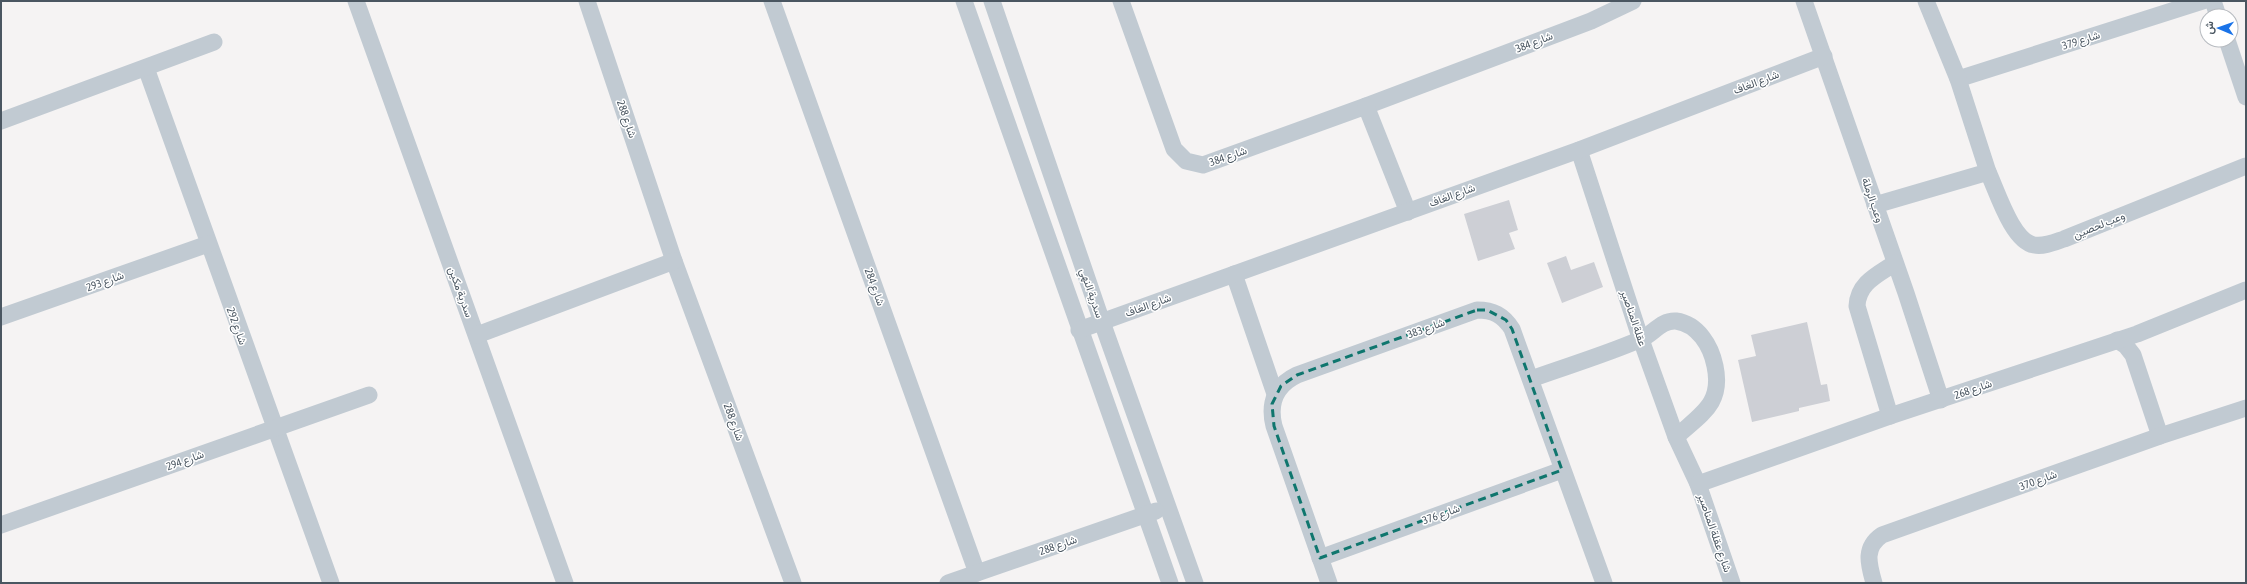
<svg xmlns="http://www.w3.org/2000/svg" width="2247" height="584" viewBox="0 0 2247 584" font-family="'Asap Condensed',Vazirmatn,sans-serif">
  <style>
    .building { fill: #cdcfd5 }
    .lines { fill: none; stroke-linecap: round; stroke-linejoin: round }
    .minor { stroke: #c1cad2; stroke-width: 17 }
    .marked { fill: none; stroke: #0f766e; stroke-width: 3; stroke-dasharray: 8 5; stroke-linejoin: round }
    .labels { text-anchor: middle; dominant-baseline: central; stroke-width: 3; stroke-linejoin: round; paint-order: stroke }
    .street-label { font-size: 11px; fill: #4a5661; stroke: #fff }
  </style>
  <rect width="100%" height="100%" fill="#f5f3f3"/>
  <g class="building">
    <path d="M1509 200 1518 230 1509 233 1515 249 1478 261 1464 214Z"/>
    <path d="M1566 256 1571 270 1594 262 1603 287 1562 303 1547 263Z"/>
    <path d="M1807 322 1821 385 1827 384 1830 401 1799 408V411L1752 422 1738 360 1756 356 1751 335Z"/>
  </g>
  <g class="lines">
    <g class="minor">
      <path d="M356 1 565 583"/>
      <path d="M587 1 674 261 793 583"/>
      <path d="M772 1 977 573"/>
      <path d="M964 1 1170 583"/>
      <path d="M992 1 1102 322 1195 583"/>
      <path d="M1121 1 1174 149 1186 161 1203 165 1366 106 1591 21 1633 1"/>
      <path d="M1804 1 1906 293 1941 400"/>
      <path d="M2213 1 2218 16"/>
      <path d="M2227 40 2246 97"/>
      <path d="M146 68 331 583"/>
      <path d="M1958 79 2203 1"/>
      <path d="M1366 106 1408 212"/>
      <path d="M1 121 214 42"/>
      <path d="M1579 150 1639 334 1676 437 1698 484 1732 583"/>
      <path d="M1988 172C1997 191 2012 241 2034 245 2044 247 2055 242 2064 239L2246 166"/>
      <path d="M1875 205 1988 172 1958 79 1926 1"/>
      <path d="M1234 274 1275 394"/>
      <path d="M1 317 208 244"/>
      <path d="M1079 330 1579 150 1824 56"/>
      <path d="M477 335 674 261"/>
      <path d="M2117 340 2126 346 2133 355 2160 436"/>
      <path d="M1531 379C1567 366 1604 355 1639 340 1653 335 1660 320 1676 321 1698 324 1711 346 1715 366 1723 404 1701 414 1676 437"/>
      <path d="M1890 416 1857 306C1858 283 1877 275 1895 263"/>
      <path d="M1698 484 1890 416 2137 334 2246 290"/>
      <path d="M1 525 369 395"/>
      <path d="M1320 558 1562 470"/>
      <path d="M948 583 1156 511"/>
      <path d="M1329 583 1274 426C1268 402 1276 385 1297 375L1477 310C1493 310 1503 315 1512 329L1604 583"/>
      <path d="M1874 583C1869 565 1863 548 1882 535L2160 436 2246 408"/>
    </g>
  </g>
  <path class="marked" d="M1477 310H1487L1506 320 1512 329 1562 470 1320 558 1274 426 1272 404 1281 386 1297 375Z"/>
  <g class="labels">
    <g class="street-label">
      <text transform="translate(2081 40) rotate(-18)">شارع 379</text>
      <text transform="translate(1534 42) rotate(-21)">شارع 384</text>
      <text transform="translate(1756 82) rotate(-21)">شارع الغاف</text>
      <text transform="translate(627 119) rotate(71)">شارع 288</text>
      <text transform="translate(1228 156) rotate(-19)">شارع 384</text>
      <text transform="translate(1452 195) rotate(-20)">شارع الغاف</text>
      <text transform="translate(1873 200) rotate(71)">وعب الرملة</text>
      <text transform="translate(2099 225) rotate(-22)">وعب لحصين</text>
      <text transform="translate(105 281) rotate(-20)">شارع 293</text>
      <text transform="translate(875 287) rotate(70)">شارع 284</text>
      <text transform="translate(461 292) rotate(70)">سدرية مكين</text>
      <text transform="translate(1092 293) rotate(71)">سدرية النهي</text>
      <text transform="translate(1148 305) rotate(-20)">شارع الغاف</text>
      <text transform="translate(1634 318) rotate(71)">عقلة المناصير</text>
      <text transform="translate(237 326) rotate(70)">شارع 292</text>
      <text transform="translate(1426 328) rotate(-20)">شارع 383</text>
      <text transform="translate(1973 389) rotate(-19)">شارع 268</text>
      <text transform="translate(734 422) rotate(70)">شارع 288</text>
      <text transform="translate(185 460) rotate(-20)">شارع 294</text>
      <text transform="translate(2038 480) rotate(-20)">شارع 370</text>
      <text transform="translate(1441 514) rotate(-20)">شارع 376</text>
      <text transform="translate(1715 533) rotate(71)">شارع عقلة المناصير</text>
      <text transform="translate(1058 545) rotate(-19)">شارع 288</text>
    </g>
  </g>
  <rect width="2247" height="584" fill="none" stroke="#4a5661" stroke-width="4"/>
  <g transform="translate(2219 28) rotate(272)"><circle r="19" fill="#ffffff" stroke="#b7bbc0"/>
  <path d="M0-3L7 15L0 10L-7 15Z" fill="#1a73e8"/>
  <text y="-6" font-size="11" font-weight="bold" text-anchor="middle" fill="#4a5661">ش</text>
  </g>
</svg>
